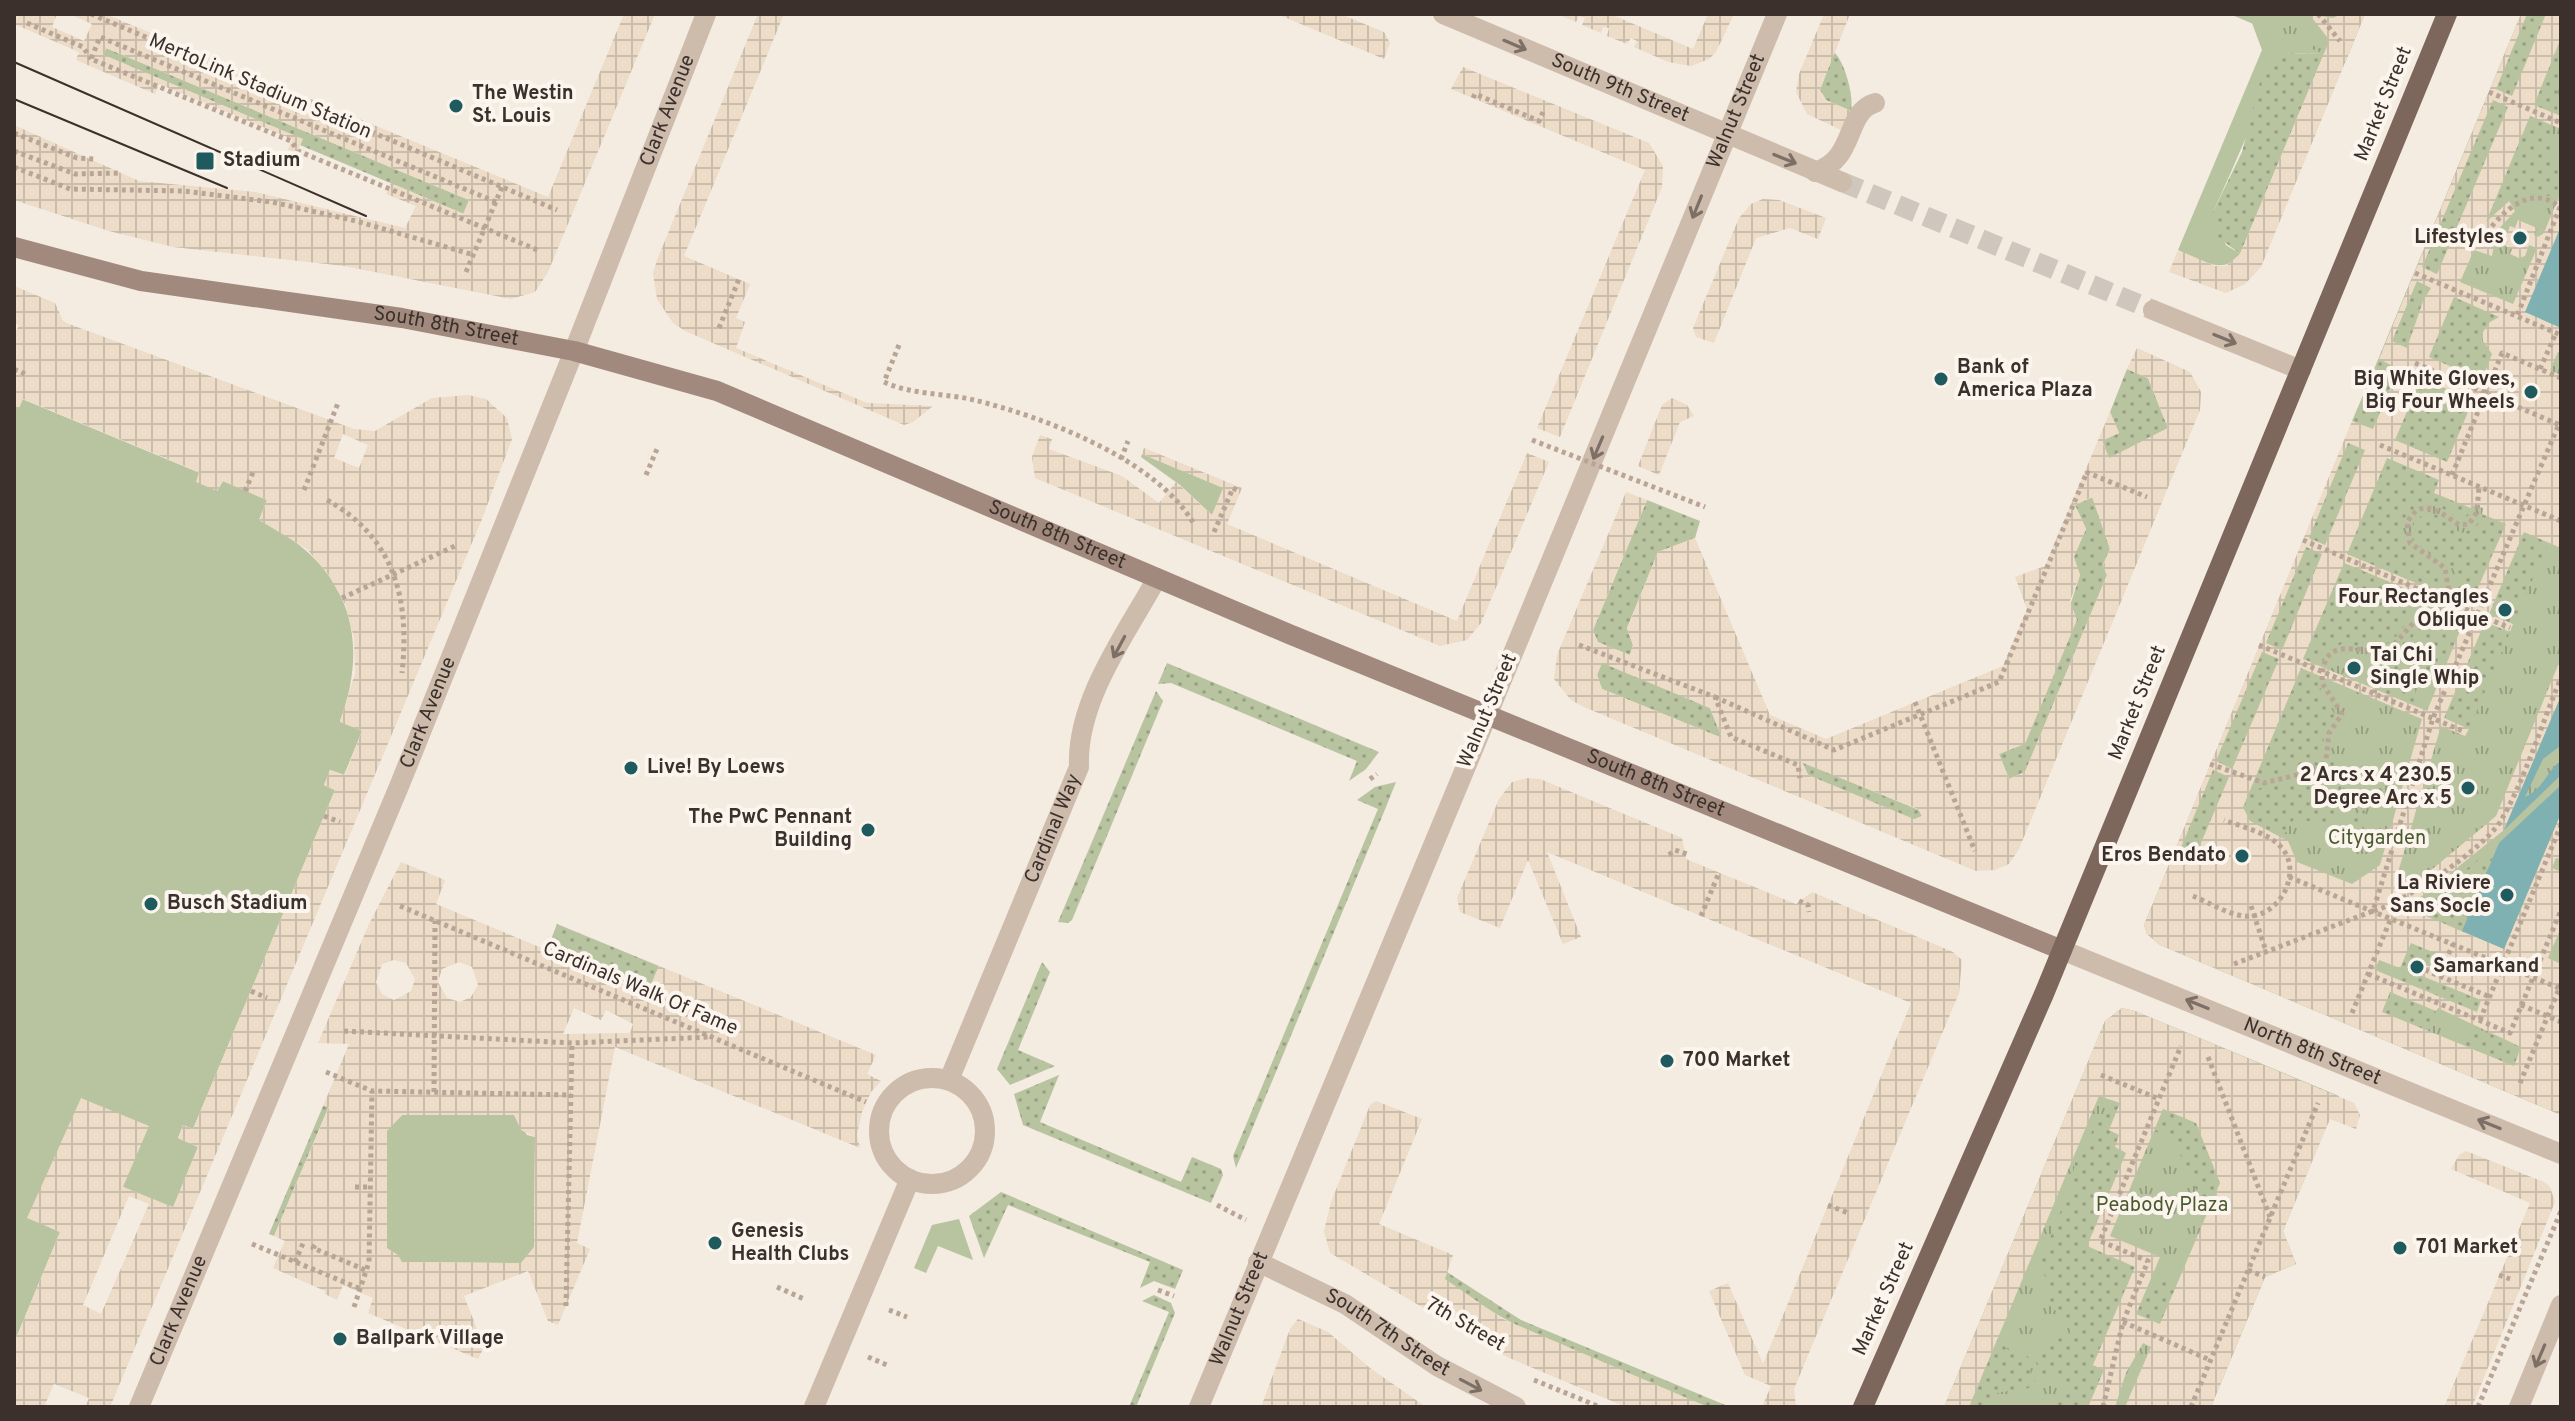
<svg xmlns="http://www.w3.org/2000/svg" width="2575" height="1421" viewBox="0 0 2575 1421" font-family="Overpass,sans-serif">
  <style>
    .grass { fill: #b8c4a0 }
    .park { fill: url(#park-tufts) }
    .garden { fill: url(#garden-dots) }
    .plaza { fill: url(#plaza-grid); fill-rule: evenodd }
    .water { fill: #7fb0b2 }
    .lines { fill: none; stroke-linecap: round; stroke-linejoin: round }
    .tertiary-tunnel { stroke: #cfc6bd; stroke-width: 20; stroke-dasharray: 20 10; stroke-linecap: butt }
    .path { stroke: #b9a596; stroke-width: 5; stroke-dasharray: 4 4; stroke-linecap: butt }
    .service { stroke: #cdbbac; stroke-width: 20 }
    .minor { stroke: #cdbbac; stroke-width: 20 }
    .tertiary { stroke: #cdbbac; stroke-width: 20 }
    .secondary { stroke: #a18a7d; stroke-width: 20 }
    .primary { stroke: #7d675c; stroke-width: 20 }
    .tram { stroke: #3b302b; stroke-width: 2 }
    .path-bridge { stroke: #b9a596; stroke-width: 5; stroke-dasharray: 4 4; stroke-linecap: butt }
    .oneway { stroke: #7d6f65 }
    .poi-dot { fill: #1f5a5e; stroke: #fbf5ee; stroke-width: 3 }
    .labels { text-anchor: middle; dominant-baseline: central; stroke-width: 8; stroke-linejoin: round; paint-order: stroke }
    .street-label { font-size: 20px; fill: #3b302b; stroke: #fbf5ee }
    .poi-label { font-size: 20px; font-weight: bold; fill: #3b302b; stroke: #fbf5ee; text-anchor: start }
    .park-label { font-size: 20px; fill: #4a5a2e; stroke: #fbf5ee }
  </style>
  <defs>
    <pattern id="park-tufts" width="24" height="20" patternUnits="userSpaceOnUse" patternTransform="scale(2)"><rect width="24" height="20" fill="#b8c4a0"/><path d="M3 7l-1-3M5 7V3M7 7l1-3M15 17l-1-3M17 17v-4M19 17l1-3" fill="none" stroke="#97a083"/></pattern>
    <pattern id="garden-dots" width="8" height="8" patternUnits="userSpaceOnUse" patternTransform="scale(2)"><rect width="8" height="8" fill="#b8c4a0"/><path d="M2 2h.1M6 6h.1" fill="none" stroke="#97a083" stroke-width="1.8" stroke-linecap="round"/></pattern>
    <pattern id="plaza-grid" width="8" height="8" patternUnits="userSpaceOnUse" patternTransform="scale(2)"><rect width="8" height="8" fill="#ecdcc8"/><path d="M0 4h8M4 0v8" fill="none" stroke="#cbbdac"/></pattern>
  </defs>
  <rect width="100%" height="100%" fill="#f4ebe1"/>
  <g class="grass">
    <path d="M2230 14H2309L2324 54 2286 53C2258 105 2238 159 2213 212L2226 245 2240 254C2224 277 2199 259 2178 250L2262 50 2252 23Z"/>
    <path d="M22 399 200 473 217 491 223 481 267 500 259 520C344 561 373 633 340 721L362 731 344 775 330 770 324 785 335 790 193 1129 183 1125 178 1138 198 1147 173 1208 123 1187 27 1217 60 1232 14 1343V406L19 407Z"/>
    <path d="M1142 454 1224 488 1212 515 1180 485 1141 457Z"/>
    <path d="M402 1115H514L527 1135 535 1137 534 1248 521 1263 401 1262 387 1248V1130Z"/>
    <path d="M959 1219 973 1260 938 1246 926 1273 914 1268 932 1225Z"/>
  </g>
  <g class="park">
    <path d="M2230 14H2365L2345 63Z"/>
    <path d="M2521 14H2561V1115L2160 945 2147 934 2144 925Z"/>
    <path d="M2122 1008 2135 1011 2339 1096 2283 1231 2296 1264 2265 1277 2211 1407H1944L2105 1021Z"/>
  </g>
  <g class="garden">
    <path d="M2527 14H2546L2512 96 2496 90Z"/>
    <path d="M2561 38 2557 115 2534 105Z"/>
    <path d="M106 48 469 200 464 214 300 145 302 139 103 55Z"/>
    <path d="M1834 52C1845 62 1854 97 1851 111L1826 100 1820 90Z"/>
    <path d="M2286 53 2324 54 2240 254 2218 237 2213 212 2242 152 2260 82 2274 60Z"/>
    <path d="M2492 99 2508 106 2438 274 2422 268Z"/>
    <path d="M2530 116 2553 126 2551 150 2561 168V200C2529 185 2505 200 2484 225Z"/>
    <path d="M2417 281 2432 287 2407 348 2392 341Z"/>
    <path d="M2454 297 2500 317 2483 332V341L2492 354 2482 380 2429 358Z"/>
    <path d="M2379 359 2399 368 2373 430 2352 421Z"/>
    <path d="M2127 369 2148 378 2168 428 2109 459 2102 440 2119 433 2110 412Z"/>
    <path d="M2421 377 2473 399 2448 462 2395 440Z"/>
    <path d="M2348 442 2365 449 2325 546 2309 539Z"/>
    <path d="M2387 458 2439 480 2434 493 2471 508 2468 516 2460 519 2437 505H2419L2401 521 2403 543C2419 562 2447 565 2442 595L2347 554Z"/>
    <path d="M2093 497 2110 549 2103 565 2107 575 2025 772 2009 779 1999 754 2025 743 2080 575 2073 557 2086 529 2075 505Z"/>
    <path d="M1647 500 1700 521 1695 538 1658 552 1627 628 1633 645 1630 655 1597 642 1593 630Z"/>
    <path d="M2429 512C2444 515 2448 530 2464 533L2476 526 2482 514 2506 524 2470 606 2452 599C2470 556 2426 558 2412 539L2413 521Z"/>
    <path d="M2524 532 2549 542 2513 624 2488 614Z"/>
    <path d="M2306 546 2322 553 2282 650 2265 644Z"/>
    <path d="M2343 563 2437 602C2429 609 2419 611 2411 618 2402 627 2396 641 2384 645 2355 656 2341 625 2320 666L2303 659Z"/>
    <path d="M2448 607 2467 614 2439 682 2420 672 2414 635C2396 660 2422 679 2414 706L2379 692 2383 670 2380 657 2394 653 2413 630Z"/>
    <path d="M2485 621 2510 632 2469 729 2444 718Z"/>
    <path d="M2262 651 2279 659 2233 769 2216 761Z"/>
    <path d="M1602 662 1710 708 1722 738 1602 689 1597 675Z"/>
    <path d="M1167 663 1367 747 1379 752 1366 769 1349 781 1357 761 1171 683 1158 684Z"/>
    <path d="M2300 667 2318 675 2320 691 2336 716 2325 732 2319 765C2310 769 2302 765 2293 768 2278 774 2272 785 2257 771Z"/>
    <path d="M1156 691 1163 701 1072 920 1068 923 1058 922Z"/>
    <path d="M2330 754 2344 778 2337 803 2338 828 2352 820 2366 803 2363 823 2367 846 2296 816 2283 836 2258 826 2246 816 2245 800 2254 789 2283 785 2300 776 2321 775 2330 766Z"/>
    <path d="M1802 762 1919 810 1922 816 1914 820 1808 775Z"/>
    <path d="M2213 770 2229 777 2196 857 2180 850Z"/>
    <path d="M1396 782 1386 807 1236 1168 1233 1156 1378 809 1357 800 1375 787Z"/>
    <path d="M2499 843 2462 931 2414 911Z"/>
    <path d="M557 924 659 966 648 992 547 950Z"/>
    <path d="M2411 943 2442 956 2437 968 2423 962 2417 974 2482 1001 2477 1012 2396 979Z"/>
    <path d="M1042 962 1050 972 1018 1050 1055 1066 1010 1085 997 1069Z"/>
    <path d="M2390 992 2436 1011 2428 1031 2382 1013Z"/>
    <path d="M2471 1026 2521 1047 2514 1067 2463 1046Z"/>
    <path d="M1059 1075 1040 1122 1181 1182 1192 1157 1221 1169 1223 1175 1211 1203 1023 1125 1014 1094Z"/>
    <path d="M2111 1100 2120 1103V1135L2126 1152 2087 1246 2135 1267 2093 1365 2104 1370 2088 1407H2047L2063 1397 2065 1381 2057 1375 2045 1380 2035 1361 2039 1349 2070 1333 2071 1325 2048 1304 2050 1285 2039 1265 2070 1188 2076 1158Z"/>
    <path d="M323 1106H329L274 1236 269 1234Z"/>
    <path d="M2163 1109 2196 1123 2220 1183 2207 1214 2173 1138 2154 1131Z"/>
    <path d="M1001 1192 1183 1270 1175 1289 1154 1281 1140 1288 1150 1262 1008 1205 984 1258 969 1216Z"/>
    <path d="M1447 1272 1521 1320 1730 1407H1708C1618 1370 1521 1339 1444 1279Z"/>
    <path d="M2181 1277 2160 1324 2136 1314 2147 1286Z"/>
    <path d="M1154 1295 1171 1303 1175 1313 1136 1407H1129L1169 1312 1142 1301Z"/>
    <path d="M1998 1339 2009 1351 2029 1357 2031 1375 2037 1384C2018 1397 1993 1383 1983 1407H1969Z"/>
  </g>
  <g class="plaza">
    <path d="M14 14H57L52 27 84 41 92 24 69 14H105L548 197 624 14H655L548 272 535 292 511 299 344 266 173 247 109 231 14 200V125L139 181 255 192 405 228 416 206 386 194 391 183 463 214 469 200 106 48 104 55 303 139 297 153 288 150 292 139 159 84 155 94 76 60 79 52 14 24Z"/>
    <path d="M758 14H784L684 256 750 284 736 318 745 322 736 348 867 403 933 406 913 422 904 425 685 331 673 323 657 299 653 273 657 260Z"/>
    <path d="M1277 14H1340L1384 32 1390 43 1384 59Z"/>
    <path d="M1557 14H1610L1693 49 1708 14H1734L1716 52 1709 59 1691 66 1668 62 1634 47 1637 41 1631 38 1627 44 1607 36 1609 28 1603 27 1601 33 1582 25 1585 18 1579 16 1576 22Z"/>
    <path d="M1824 14H1850L1820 90 1826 100 1851 111 1841 130 1807 114 1796 92 1799 74Z"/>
    <path d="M2309 14 2333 18 2341 14H2365L2261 267 2245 284 2226 293 2169 272 2178 250 2215 266H2226L2240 254 2328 44 2327 37Z"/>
    <path d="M2521 14H2527L2496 89 2512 96 2546 14H2561V38L2534 105 2561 116V129L2530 116 2486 222 2509 201 2515 211 2496 232 2492 256 2474 250 2460 282 2513 304 2537 248 2529 245 2525 256 2519 258 2510 254 2512 249 2505 246 2508 241 2505 240 2510 226 2515 228 2518 220 2537 228 2534 235 2538 237 2544 233 2558 198 2561 200V352H2558L2550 370 2561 375V548L2524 532 2489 614 2513 624 2510 632 2485 622 2444 718 2469 729 2465 736 2441 726 2396 879 2406 891 2496 816 2561 658V696L2504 830 2407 908 2411 913 2414 911 2504 949 2561 813V859L2556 858 2552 868 2561 872V928L2548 958 2561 964V1115L2160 945 2147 934 2144 925 2352 421 2373 429 2399 369 2379 359ZM2493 100 2508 107 2437 274 2422 267ZM2417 281 2431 288 2423 301 2407 348 2392 341ZM2454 297 2499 317 2490 322 2483 332V341L2492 354 2482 380 2429 357ZM2421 378 2473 400 2447 462 2395 440ZM2348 443 2365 450 2325 545 2309 538ZM2387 458 2439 480 2434 493 2471 508 2472 505 2483 508 2482 514 2506 524 2470 606 2347 554ZM2306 547 2322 554 2282 650 2266 643ZM2344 563 2467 614 2427 711 2303 659ZM2262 652 2279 659 2232 769 2216 761ZM2301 668 2422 719 2380 865 2352 884 2297 862 2288 841 2250 821 2243 807ZM2213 770 2229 777 2195 857 2180 850ZM2411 943 2442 956 2437 968 2415 963 2417 974 2481 1000 2477 1012 2375 970 2379 960 2400 968ZM2390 992 2436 1011 2438 1008 2521 1047 2514 1066 2382 1012Z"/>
    <path d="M1463 67 1649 143 1663 166 1662 187 1560 437 1537 428 1645 170 1451 89Z"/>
    <path d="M1763 199 1779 200 1826 218 1818 239 1790 228 1756 238 1714 343 1696 337 1693 328 1739 218 1751 204Z"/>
    <path d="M14 286 55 303 63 321 69 324 354 429 375 431 432 398 468 395 486 399 507 418 512 439 482 519 110 1407H85L89 1398 54 1384 44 1407H14V1343L60 1232 27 1218 81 1098 149 1126 123 1187 173 1207 198 1147 178 1138 183 1125 193 1129 335 790 324 785 330 770 345 775 362 731 340 722 355 673 354 638 345 604 328 574 307 549 259 520 267 500 223 481 217 491 196 482 199 472 23 399 19 408 14 406V336L19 325 14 323ZM343 434 368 445 359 468 334 458ZM129 1196 149 1204 101 1314 83 1305Z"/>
    <path d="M2137 348 2190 372 2201 392 2200 410 2019 849 2009 864 1995 870 1976 871 1584 707 1571 700 1554 679 1557 655 1626 492 1647 500 1593 630 1598 642 1630 655 1633 645 1627 629 1658 552 1695 538 1770 715 1826 739 2003 666 2027 609 2015 577 2045 566 2110 412 2119 433 2102 441 2109 458 2168 428 2148 378 2127 369ZM2092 497 2110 549 2103 566 2107 575 2025 772 2009 779 1999 754 2025 744 2077 620 2070 601 2080 575 2074 557 2086 529 2075 505ZM1602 663 1710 708 1722 738 1602 689 1597 675ZM1803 763 1918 809 1922 816 1914 819 1808 775Z"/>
    <path d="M1672 398 1687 405 1694 416 1680 422 1659 475 1638 466 1662 405Z"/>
    <path d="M1040 435 1052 439 1049 449 1122 476 1159 503 1176 482 1212 515 1223 488 1142 454 1144 448 1242 488 1227 524 1457 621 1527 453 1549 462 1481 623 1467 640 1440 646 1035 478 1032 457Z"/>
    <path d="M1527 778 1540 779 1682 838 1686 859 1796 904 1812 892 1953 952 1962 960 1959 993 1794 1389 1796 1407H1762L1771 1386 1745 1375 1709 1291 1728 1283 1763 1364 1911 1003 1547 852 1581 937 1563 944 1528 860 1500 928 1460 912 1457 898 1499 799 1512 782Z"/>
    <path d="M401 862 445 880 436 904 648 992 659 966 876 1055 867 1074 881 1081 871 1092 862 1112 857 1135 860 1148 615 1047 577 1243 590 1249 558 1325 548 1321 528 1271 464 1296 484 1347 478 1359 368 1313 373 1298 343 1285 337 1300 325 1294V1291L273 1268 285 1241 274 1236 329 1107 323 1106 349 1044 318 1043 369 924ZM394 960 406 963 415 979 411 991 394 1000 382 994 376 982 382 964ZM459 962 472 967 478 985 471 997 460 1002 447 998 438 982 442 969ZM574 1008 601 1020 606 1010 633 1024 630 1033 563 1034ZM402 1115H514L521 1130 535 1137 534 1247 521 1263 402 1262 398 1255 387 1248V1131Z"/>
    <path d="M2122 1008 2135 1011 2354 1103 2360 1115 2356 1129 2330 1119 2283 1231 2296 1264 2265 1277 2211 1407H2125L2151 1347 2143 1343 2126 1373 2115 1407H2088L2104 1370 2093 1365 2135 1267 2087 1246 2126 1153 2115 1147 2119 1135 2109 1130 2120 1103 2099 1096 1969 1407H1944L2105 1021ZM2163 1109 2196 1123 2220 1183 2160 1324 2136 1314 2160 1257 2110 1236Z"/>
    <path d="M1376 1101 1422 1119 1379 1224 1453 1255 1445 1279 1503 1319 1708 1407H1626L1507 1357 1330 1253 1324 1231 1331 1202 1370 1105Z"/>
    <path d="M2466 1151 2544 1182 2550 1187 2555 1202 2472 1407H2444L2530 1203 2451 1169 2459 1155Z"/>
    <path d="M1298 1319 1328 1332 1370 1368 1426 1407H1261L1290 1329Z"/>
  </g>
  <g class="water">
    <path d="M2561 226V328L2525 312Z"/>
    <path d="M2561 696 2560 746 2543 759 2525 797C2545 788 2546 771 2561 761V775L2504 830Z"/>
    <path d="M2561 785V813L2504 949 2462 931 2499 843Z"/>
  </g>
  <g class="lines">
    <path class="tertiary-tunnel" d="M1842 182 2153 310"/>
    <g class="path">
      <path d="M91 14 557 210"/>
      <path d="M2318 14 2340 41"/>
      <path d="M27 23 83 47 91 59"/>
      <path d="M2489 92 2561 123"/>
      <path d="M1473 98 1475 94 1539 121 1543 112"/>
      <path d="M14 133 77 158 94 159"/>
      <path d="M14 151 75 174 120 173"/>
      <path d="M14 167 70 189 184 191 272 202 356 221 474 255"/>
      <path d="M496 202 100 37 91 59 291 141 298 151 540 251"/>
      <path d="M2467 236 2481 240C2498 217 2528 181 2560 207L2517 316"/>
      <path d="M466 272 502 187"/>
      <path d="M2415 273 2561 335"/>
      <path d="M719 328 739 279"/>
      <path d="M899 345 884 382C912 395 945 393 974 400 1044 417 1156 459 1194 524"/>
      <path d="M2415 363 2560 425"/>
      <path d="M14 369 25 374"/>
      <path d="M2540 369 2556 333"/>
      <path d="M2380 445 2561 521"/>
      <path d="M1121 459 1128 441"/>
      <path d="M2086 472 2147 497"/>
      <path d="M646 475 657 449"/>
      <path d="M2452 475 2502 353 2561 378"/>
      <path d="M304 490 338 403"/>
      <path d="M245 491 254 470"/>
      <path d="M327 500C395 538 410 600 402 673"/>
      <path d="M1214 532 1233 488 1240 492"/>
      <path d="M2303 540 2510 628"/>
      <path d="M342 598 455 546"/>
      <path d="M1579 645 1715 697 1731 737 1798 765 1800 778"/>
      <path d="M2259 645 2465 732"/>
      <path d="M2372 652 2380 672 2374 693"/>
      <path d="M1715 697 1834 750 1999 682 2087 472"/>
      <path d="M1915 702 1975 851"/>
      <path d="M2210 764 2264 783 2321 769 2326 760 2329 733 2342 714 2322 683C2322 630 2359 656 2389 650L2414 622 2443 605 2449 592 2445 568 2410 543 2407 523C2421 495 2441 513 2459 525L2469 524 2477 512 2479 487"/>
      <path d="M1370 779 1377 774"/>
      <path d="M324 816 340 822"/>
      <path d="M1669 855 1675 850 1687 854"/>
      <path d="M2289 877 2559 988"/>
      <path d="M2193 896C2208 902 2227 914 2244 916 2279 920 2305 871 2280 846 2266 832 2242 827 2224 820"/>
      <path d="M1799 901 1808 905 1809 912"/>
      <path d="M400 906 866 1102"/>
      <path d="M2251 906 2266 951"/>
      <path d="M2374 911C2406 901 2483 849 2500 822 2523 785 2543 720 2561 678"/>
      <path d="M1701 916 1718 875"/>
      <path d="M2234 964 2373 911 2433 718 2559 424"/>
      <path d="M2425 970 2490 997"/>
      <path d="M2368 974 2510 1033 2561 910"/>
      <path d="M2439 976 2453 944"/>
      <path d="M251 991 267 998"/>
      <path d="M2521 1005 2561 1022"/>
      <path d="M2352 1013 2391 918"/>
      <path d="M2480 1020 2561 825"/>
      <path d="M344 1031 572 1043 710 1037"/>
      <path d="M2208 1057 2270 1217"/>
      <path d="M326 1072 372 1091 571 1095"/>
      <path d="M2101 1075 2159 1099"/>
      <path d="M2520 1083 2561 984"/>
      <path d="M434 1092 435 921"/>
      <path d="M355 1187H370"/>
      <path d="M1217 1205 1246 1220"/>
      <path d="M1828 1205 1848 1213"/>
      <path d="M252 1244 361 1289"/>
      <path d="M315 1245 313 1248 368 1271"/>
      <path d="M295 1262 304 1241"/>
      <path d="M2248 1270 2265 1277"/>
      <path d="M2499 1275 2510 1279"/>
      <path d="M777 1287 804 1299"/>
      <path d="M1158 1290 1174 1296"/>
      <path d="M566 1306 572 1043"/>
      <path d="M354 1307 369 1262 372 1091"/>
      <path d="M889 1310 907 1317"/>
      <path d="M2123 1322 2210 1360"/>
      <path d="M868 1357 887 1365"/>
      <path d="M1534 1380 1600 1407"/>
      <path d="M2103 1407 2123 1322 2148 1261 2100 1241 2181 1046"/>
      <path d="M2191 1407 2318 1103"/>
      <path d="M2478 1407 2561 1211"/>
    </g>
    <g class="service">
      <path d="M1815 172C1857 159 1844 112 1875 103"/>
      <circle cx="932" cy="1131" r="53"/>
      <path id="s1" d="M949 1080 1079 767C1076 701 1126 634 1157 578"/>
      <path d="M814 1407 910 1179"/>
    </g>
    <g class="minor">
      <path id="s2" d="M1487 716 1777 14"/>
      <path id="s3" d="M1258 1262 1345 1304 1437 1366 1516 1407"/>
      <path id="s4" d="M139 1407 400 784 574 351"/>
    </g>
    <g class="tertiary">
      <path id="s5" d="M1443 14 1842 182"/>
      <path d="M2153 310 2301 370"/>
      <path id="s6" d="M574 351 706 14"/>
      <path id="s7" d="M2062 950 2561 1154"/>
      <path id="s8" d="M1199 1407 1487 716"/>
      <path d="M2519 1407 2561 1305"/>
    </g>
    <path class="secondary" id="s9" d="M14 247 141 281 402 318 574 351 717 391 1289 634 2062 950"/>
    <path class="primary" d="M1863 1407 2044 994 2447 14"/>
    <g class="tram">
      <path d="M14 62 366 216"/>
      <path d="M14 99 227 188"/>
    </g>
    <path class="path-bridge" d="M1532 440 1705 507"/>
  </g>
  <defs><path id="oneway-shaft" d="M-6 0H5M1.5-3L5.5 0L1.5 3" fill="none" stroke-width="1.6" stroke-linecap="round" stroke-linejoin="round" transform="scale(2)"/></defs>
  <g class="oneway">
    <use href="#oneway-shaft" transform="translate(1515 45) rotate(23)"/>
    <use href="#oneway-shaft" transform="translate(1785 159) rotate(22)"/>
    <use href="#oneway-shaft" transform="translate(1697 207) rotate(112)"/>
    <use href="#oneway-shaft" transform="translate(2225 339) rotate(22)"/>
    <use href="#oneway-shaft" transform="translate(1598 448) rotate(113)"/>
    <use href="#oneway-shaft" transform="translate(1119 647) rotate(118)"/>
    <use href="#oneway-shaft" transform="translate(2197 1004) rotate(-158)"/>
    <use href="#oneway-shaft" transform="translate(2489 1124) rotate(-158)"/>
    <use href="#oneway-shaft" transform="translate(2540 1356) rotate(113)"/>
    <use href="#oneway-shaft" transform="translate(1471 1385) rotate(28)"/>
  </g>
  <g class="poi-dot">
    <circle cx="456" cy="106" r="8"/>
    <rect x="195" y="151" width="20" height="20" rx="4"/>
    <circle cx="2520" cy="238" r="8"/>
    <circle cx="1941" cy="379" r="8"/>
    <circle cx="2531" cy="392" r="8"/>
    <circle cx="2505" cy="610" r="8"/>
    <circle cx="2354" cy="668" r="8"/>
    <circle cx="631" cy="768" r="8"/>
    <circle cx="2468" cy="788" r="8"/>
    <circle cx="868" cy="830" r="8"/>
    <circle cx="2242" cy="856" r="8"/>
    <circle cx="2507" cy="895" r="8"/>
    <circle cx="151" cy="904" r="8"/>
    <circle cx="2417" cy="967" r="8"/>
    <circle cx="1667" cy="1061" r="8"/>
    <circle cx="715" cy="1243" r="8"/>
    <circle cx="2400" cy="1248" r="8"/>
    <circle cx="340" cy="1339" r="8"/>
  </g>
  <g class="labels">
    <g class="street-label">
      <text transform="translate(260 87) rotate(23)">MertoLink Stadium Station</text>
      <text stroke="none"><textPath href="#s5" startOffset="192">South 9th Street</textPath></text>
      <text transform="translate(2384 104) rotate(-68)">Market Street</text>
      <text stroke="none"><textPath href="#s6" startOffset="258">Clark Avenue</textPath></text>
      <text stroke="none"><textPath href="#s2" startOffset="654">Walnut Street</textPath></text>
      <text stroke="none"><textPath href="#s9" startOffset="440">South 8th Street</textPath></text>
      <text stroke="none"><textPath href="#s9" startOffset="1088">South 8th Street</textPath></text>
      <text transform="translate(2138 703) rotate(-68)">Market Street</text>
      <text transform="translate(1488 711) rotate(-67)">Walnut Street</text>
      <text stroke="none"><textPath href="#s4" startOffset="752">Clark Avenue</textPath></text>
      <text stroke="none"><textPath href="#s9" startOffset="1736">South 8th Street</textPath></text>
      <text stroke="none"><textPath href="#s1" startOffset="272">Cardinal Way</textPath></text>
      <text transform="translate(640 989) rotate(23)">Cardinals Walk Of Fame</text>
      <text stroke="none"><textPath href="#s7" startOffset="270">North 8th Street</textPath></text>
      <text transform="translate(1884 1299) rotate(-66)">Market Street</text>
      <text stroke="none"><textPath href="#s8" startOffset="106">Walnut Street</textPath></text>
      <text stroke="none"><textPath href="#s4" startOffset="104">Clark Avenue</textPath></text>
      <text transform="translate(1465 1325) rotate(30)">7th Street</text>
      <text stroke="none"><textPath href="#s3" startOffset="148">South 7th Street</textPath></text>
    </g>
    <g class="poi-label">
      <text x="472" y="94">The Westin<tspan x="472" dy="23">St. Louis</tspan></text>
      <text x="223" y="161">Stadium</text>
      <text x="2504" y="238" text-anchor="end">Lifestyles</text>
      <text x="1957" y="368">Bank of<tspan x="1957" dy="23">America Plaza</tspan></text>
      <text x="2515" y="380" text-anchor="end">Big White Gloves,<tspan x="2515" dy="23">Big Four Wheels</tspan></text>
      <text x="2489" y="598" text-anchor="end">Four Rectangles<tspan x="2489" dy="23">Oblique</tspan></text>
      <text x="2370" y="656">Tai Chi<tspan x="2370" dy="23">Single Whip</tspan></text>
      <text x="647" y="768">Live! By Loews</text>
      <text x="2452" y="776" text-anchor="end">2 Arcs x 4 230.5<tspan x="2452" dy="23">Degree Arc x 5</tspan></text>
      <text x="852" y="818" text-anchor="end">The PwC Pennant<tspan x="852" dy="23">Building</tspan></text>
      <text x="2226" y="856" text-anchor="end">Eros Bendato</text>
      <text x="2491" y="884" text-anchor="end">La Riviere<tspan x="2491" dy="23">Sans Socle</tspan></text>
      <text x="167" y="904">Busch Stadium</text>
      <text x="2433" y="967">Samarkand</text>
      <text x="1683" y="1061">700 Market</text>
      <text x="731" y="1232">Genesis<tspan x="731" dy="23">Health Clubs</tspan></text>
      <text x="2416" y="1248">701 Market</text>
      <text x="356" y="1339">Ballpark Village</text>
    </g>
    <g class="park-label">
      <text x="2377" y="839">Citygarden</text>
      <text x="2162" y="1206">Peabody Plaza</text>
    </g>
  </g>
  <rect width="2575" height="1421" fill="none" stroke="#3b302b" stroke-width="32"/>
</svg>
